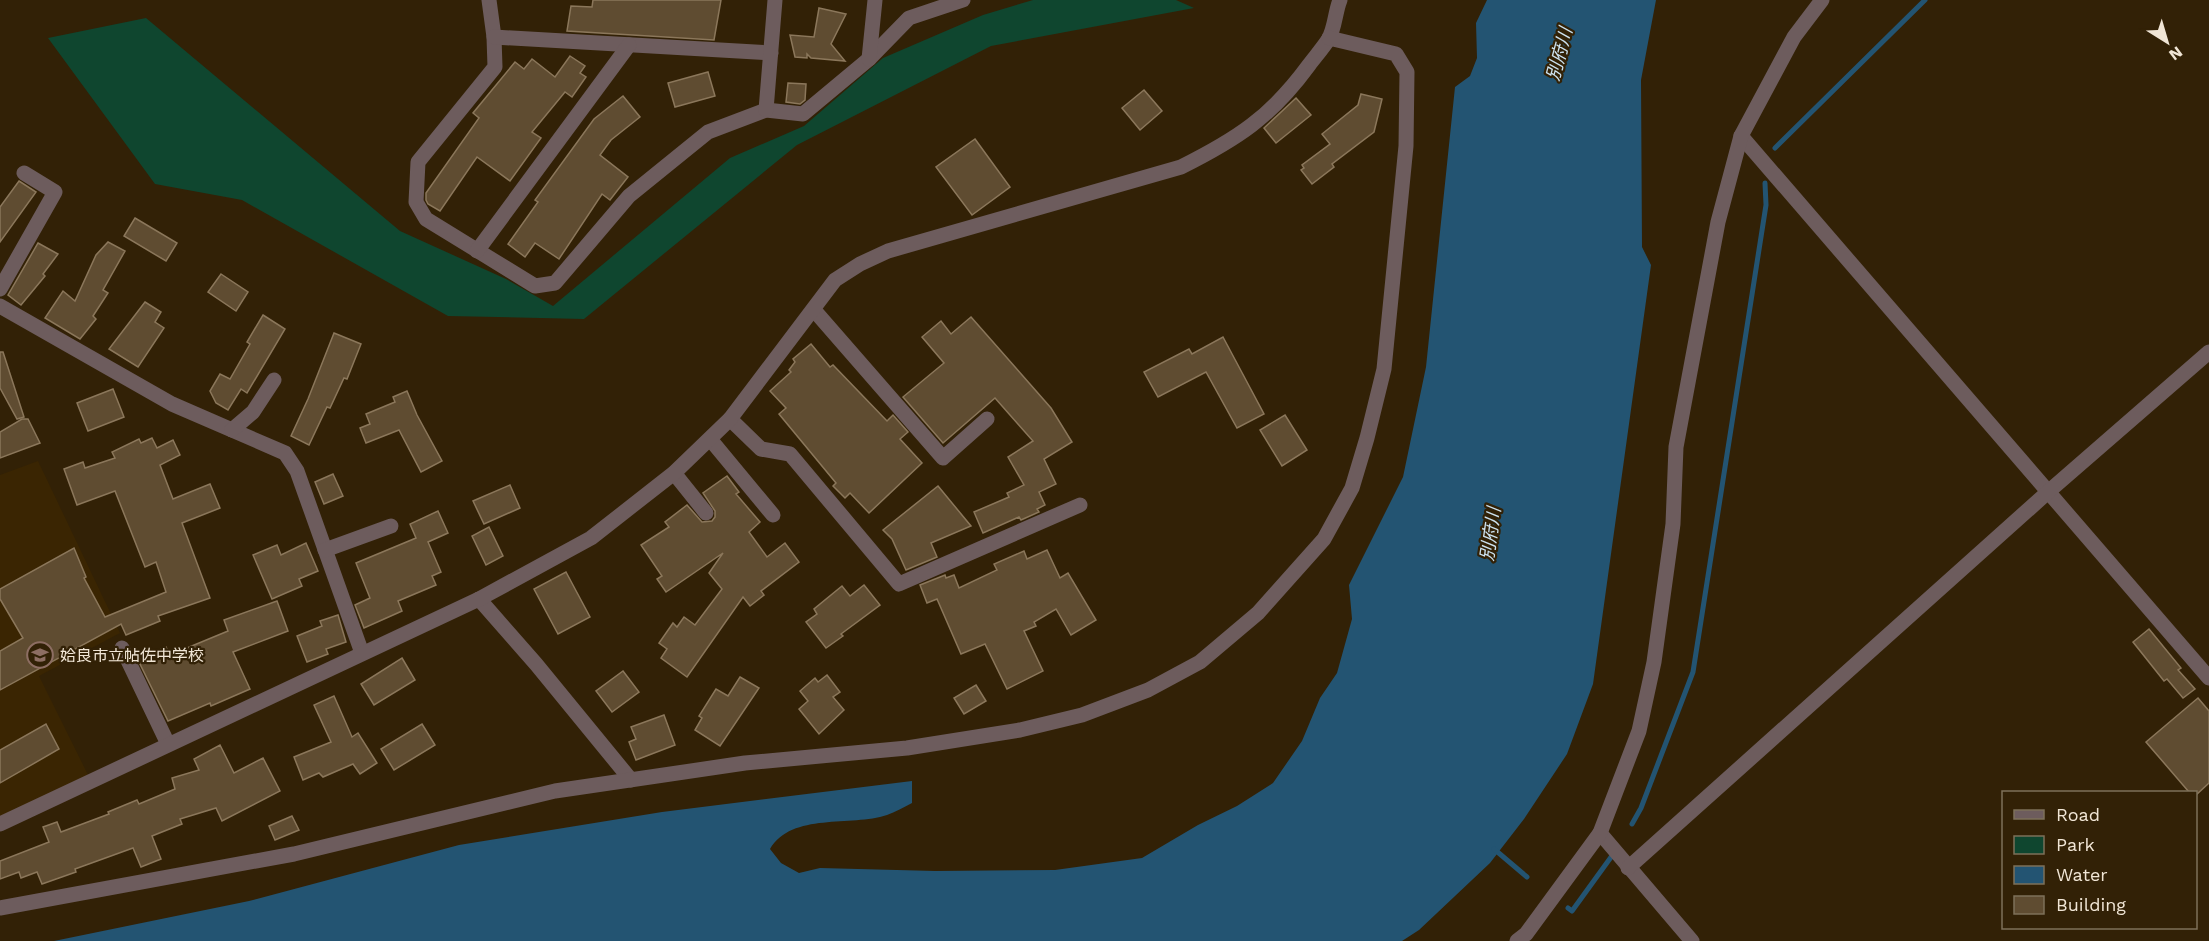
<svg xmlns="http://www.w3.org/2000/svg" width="2209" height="941" viewBox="0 0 2209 941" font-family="'Work Sans','Noto Sans JP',sans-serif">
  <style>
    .built { fill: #3a2502 }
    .green { fill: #0f462f }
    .water { fill: #235472 }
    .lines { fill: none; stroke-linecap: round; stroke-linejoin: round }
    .stream { stroke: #235472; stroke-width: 5 }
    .building { fill: #5f4c31; stroke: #8b775b; stroke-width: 1.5 }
    .street { stroke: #6d5c5d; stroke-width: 15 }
    .labels { text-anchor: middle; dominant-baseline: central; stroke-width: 4.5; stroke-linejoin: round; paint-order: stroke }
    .poi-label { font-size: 16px; fill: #f1e6d6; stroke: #322106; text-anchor: start }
    .water-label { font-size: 18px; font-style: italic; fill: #cde3f1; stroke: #322106 }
  </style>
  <rect width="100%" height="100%" fill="#322106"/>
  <path class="built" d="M38 461 120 633 39 676 91 781 0 824V475Z"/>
  <path class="green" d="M1033 0H1176L1194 8 991 46 797 145 584 319 448 316 242 200 155 184 48 38 146 18 400 231 506 279 553 306 730 158 804 126 883 58 983 15Z"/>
  <path class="water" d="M1487 0H1656L1641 80 1642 247 1651 265 1593 684 1567 754 1524 819 1490 863 1419 930 1402 941H54L249 901 459 845 662 812 912 781V803C904 807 895 812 887 815 851 827 792 812 770 849L781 863 799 873 820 868 935 871 1055 870 1142 858 1198 825 1237 806 1273 783 1302 741 1320 698 1337 673 1352 619 1349 585 1403 477 1426 367 1455 87 1470 76 1477 58 1476 23Z"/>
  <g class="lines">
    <g class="stream">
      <path d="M1775 148 1925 0"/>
      <path d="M1632 824 1641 808 1693 672 1766 205 1765 183"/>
      <path d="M1494 849 1527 877"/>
      <path d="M1568 908 1572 911 1614 853"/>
    </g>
  </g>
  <g class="building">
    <path d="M593 0H721L714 40 567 31 571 6 592 7Z"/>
    <path d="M819 8 846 14 831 44 845 61 811 58 807 54V58L795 57 790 35 814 37Z"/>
    <path d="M570 56 585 66 580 73 586 77 572 97 565 92 532 132 541 138 510 181 477 157 440 211 428 204 426 200V193L479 118 473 113 515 62 524 69 532 59 555 77Z"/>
    <path d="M708 72 715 96 675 107 668 83Z"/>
    <path d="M788 83 806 84 805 100 800 104 786 102Z"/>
    <path d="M1144 90 1162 111 1140 130 1122 108Z"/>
    <path d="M1361 94 1382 99 1374 132 1332 164 1334 167 1312 184 1301 170 1304 168 1302 165 1330 144 1322 134 1358 105Z"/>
    <path d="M623 96 640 117 611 140 600 155 628 177 610 200 602 194 559 259 535 243 525 257 508 244 538 202 535 200 594 119Z"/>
    <path d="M1296 98 1311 115 1276 143 1264 128Z"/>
    <path d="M975 139 1010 187 972 215 936 167Z"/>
    <path d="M19 181 36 192 0 242V207Z"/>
    <path d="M135 218 177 243 166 261 124 236Z"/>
    <path d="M108 242 125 251 103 290 108 293 93 316 96 319 80 339 45 318 63 291 75 301 96 255Z"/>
    <path d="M38 243 58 254 43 274 45 276 21 305 8 295Z"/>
    <path d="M221 274 248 292 236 311 208 292Z"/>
    <path d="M145 302 161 312 155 322 164 328 138 367 109 349Z"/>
    <path d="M263 315 285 329 247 393 241 389 228 410 216 403 210 391 220 374 230 379 250 344 247 342Z"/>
    <path d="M971 317 1051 408 1072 442 1044 459 1056 484 1039 492 1045 505 1037 509 1039 512 1021 520 1019 517 983 533 974 512 1009 497 1007 493 1024 485 1008 457 1033 441 995 398 943 443 903 397 944 363 922 337 941 321 951 334Z"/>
    <path d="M334 333 361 344 347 379 344 378 330 408 327 407 309 445 291 436 308 399Z"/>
    <path d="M1223 337 1264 414 1237 428 1206 372 1158 397 1144 372 1189 349 1192 354Z"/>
    <path d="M811 344 830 367 833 365 887 421 893 415 908 432 900 439 922 463 869 513 850 493 845 498 833 486 836 483 779 414 786 408 770 391 791 372 789 370 795 362 793 359Z"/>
    <path d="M0 352H3L24 417 17 419 0 388Z"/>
    <path d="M113 389 124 417 88 431 77 403Z"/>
    <path d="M407 391 417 415 442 461 421 472 399 430 366 443 360 428 370 424 366 414 395 402 393 397Z"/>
    <path d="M1285 415 1307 450 1282 466 1260 430Z"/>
    <path d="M22 419H28L40 443 0 458V432Z"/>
    <path d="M152 438 157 448 173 440 180 455 160 465 173 499 210 484 220 508 182 523 210 598 158 616 160 621 126 635 121 624 0 690V651L23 638 0 599V589L74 548 86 577 84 578 105 617 166 592 156 562 145 567 115 491 77 505 64 469 83 462 85 468 115 458 112 452 139 439 141 443Z"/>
    <path d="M333 474 343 496 324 504 315 482Z"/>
    <path d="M727 476 739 492 736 494 760 522 749 532 767 557 785 543 799 562 761 591 764 595 750 606 743 597 687 677 661 658 667 649 659 643 673 623 677 627 684 617 695 625 722 589 709 573 723 553 666 592 657 579 662 576 641 545 669 527 665 522 687 505 702 522 712 521 715 517V511L703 493Z"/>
    <path d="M510 485 520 508 484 524 473 501Z"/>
    <path d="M938 486 971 526 931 543 937 557 906 570 892 539 883 530Z"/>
    <path d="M438 511 448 533 428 542 441 572 432 576 436 585 398 601 402 611 364 628 355 605 370 598 356 563 416 538 410 524Z"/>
    <path d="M489 527 503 556 486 565 472 536Z"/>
    <path d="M306 543 318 571 299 579 302 586 272 599 253 555 277 545 281 555Z"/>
    <path d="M1047 550 1060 578 1068 573 1096 620 1071 635 1056 609 1034 622 1036 626 1024 631 1043 671 1007 689 985 644 961 654 937 599 927 603 920 585 945 575 946 578 954 575 959 588 997 570 994 564 1024 551 1027 559Z"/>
    <path d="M566 572 590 617 558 634 534 589Z"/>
    <path d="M864 585 880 605 841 634 843 636 826 648 806 622 817 614 814 609 842 586 850 596Z"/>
    <path d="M277 601 288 631 233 652 250 689 211 706 210 703 168 721 138 660 166 647 170 655 228 631 224 620Z"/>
    <path d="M338 615 346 642 326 649 328 654 307 662 297 636 322 626 320 621Z"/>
    <path d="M2149 629 2181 668 2178 670 2195 689 2183 698 2167 679 2164 681 2133 642Z"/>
    <path d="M402 658 415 680 374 705 361 684Z"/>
    <path d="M623 671 639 692 612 712 596 691Z"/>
    <path d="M827 675 840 692 833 697 844 710 819 734 799 709 808 701 800 691 815 678 818 682Z"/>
    <path d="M740 677 759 688 720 746 695 730 702 718 699 716 716 689 728 696Z"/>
    <path d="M976 685 986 701 964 714 954 698Z"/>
    <path d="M334 696 352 737 358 733 377 763 360 774 353 764 323 777 319 773 303 780 294 757 331 742 314 705Z"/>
    <path d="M2198 698 2209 711V783L2196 795V792H2189L2146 742Z"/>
    <path d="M664 715 675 745 636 760 629 742 636 739 631 727Z"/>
    <path d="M46 724 59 749 0 783V750Z"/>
    <path d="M422 724 435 745 394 770 381 749Z"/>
    <path d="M220 745 234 773 263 758 280 791 222 821 216 808 180 819 182 824 152 836 161 859 141 867 133 848 75 869 76 872 42 884 37 872 21 878 19 872 0 879V861L49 842 43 827 57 822 61 832 109 814 108 812 137 800 139 804 175 789 172 778 199 770 194 759Z"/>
    <path d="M292 816 299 830 275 840 269 826Z"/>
  </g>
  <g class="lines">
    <g class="street">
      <path d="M489 0 494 37 495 67 418 162 416 202 426 219 535 286 555 283 629 196 708 132 766 110 803 114 869 59 909 18 963 0"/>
      <path d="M494 37 771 53"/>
      <path d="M869 59 875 0"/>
      <path d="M766 110 775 0"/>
      <path d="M1741 136 2209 678"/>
      <path d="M477 251 629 45"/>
      <path d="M0 289 55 192 24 173"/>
      <path d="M0 306 172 404 285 453 297 471 362 653"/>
      <path d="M814 310 943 458 987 419"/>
      <path d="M730 419 761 449 790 454 899 584 1080 505"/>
      <path d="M232 430 253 412 274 380"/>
      <path d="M710 439 773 515"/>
      <path d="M674 473 706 513"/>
      <path d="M325 550 391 526"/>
      <path d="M479 599 536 664 631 780"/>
      <path d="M122 648 168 744"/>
      <path d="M0 824 479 599 591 538 674 473 730 419 835 280 860 264 888 251 1181 167C1237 139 1271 117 1309 65 1315 57 1322 49 1328 40 1335 29 1335 12 1340 0"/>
      <path d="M1600 833 1692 941"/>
      <path d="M1628 868 2048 492 2209 352"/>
      <path d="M0 908 294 854 555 791 745 763 907 748 1020 730 1082 715 1148 690 1200 662 1258 613 1324 539 1352 488 1367 438 1384 369 1406 146 1407 72 1396 54 1329 38"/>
      <path d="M1517 941 1526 934 1600 833 1639 731 1654 662 1673 524 1676 447 1718 222 1741 136 1794 37 1822 0"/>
    </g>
  </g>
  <defs>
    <g id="school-ring" transform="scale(1.35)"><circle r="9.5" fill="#322106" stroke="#8d6e63" stroke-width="1.5"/><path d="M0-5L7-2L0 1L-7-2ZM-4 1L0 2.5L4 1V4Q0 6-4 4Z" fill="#8d6e63"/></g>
  </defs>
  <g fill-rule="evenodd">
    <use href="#school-ring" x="40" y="655"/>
  </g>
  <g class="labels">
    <g class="poi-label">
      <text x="60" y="655">姶良市立帖佐中学校</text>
    </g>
    <g class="water-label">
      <text transform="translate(1559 54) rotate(-75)">別府川</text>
      <text transform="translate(1490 534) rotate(-82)">別府川</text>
    </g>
  </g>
  <rect x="2002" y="791" width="195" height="138" fill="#322106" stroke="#7e7059" stroke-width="1.5"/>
  <rect x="2014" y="810" width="30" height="9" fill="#6d5c5d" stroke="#7e7059" stroke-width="1.5"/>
  <text x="2056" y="821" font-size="18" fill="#f1e6d6">Road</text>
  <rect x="2014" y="836" width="30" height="18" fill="#0f462f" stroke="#7e7059" stroke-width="1.5"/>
  <text x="2056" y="851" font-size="18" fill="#f1e6d6">Park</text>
  <rect x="2014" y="866" width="30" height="18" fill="#235472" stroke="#7e7059" stroke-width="1.5"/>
  <text x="2056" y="881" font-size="18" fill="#f1e6d6">Water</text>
  <rect x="2014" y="896" width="30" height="18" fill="#5f4c31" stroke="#7e7059" stroke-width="1.5"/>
  <text x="2056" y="911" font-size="18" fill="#f1e6d6">Building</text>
  <g transform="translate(2167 42) rotate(143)" stroke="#322106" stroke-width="4.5" paint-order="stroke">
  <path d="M0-4.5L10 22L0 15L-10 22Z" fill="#f1e6d6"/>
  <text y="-9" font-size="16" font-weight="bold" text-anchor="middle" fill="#f1e6d6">N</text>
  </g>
</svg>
